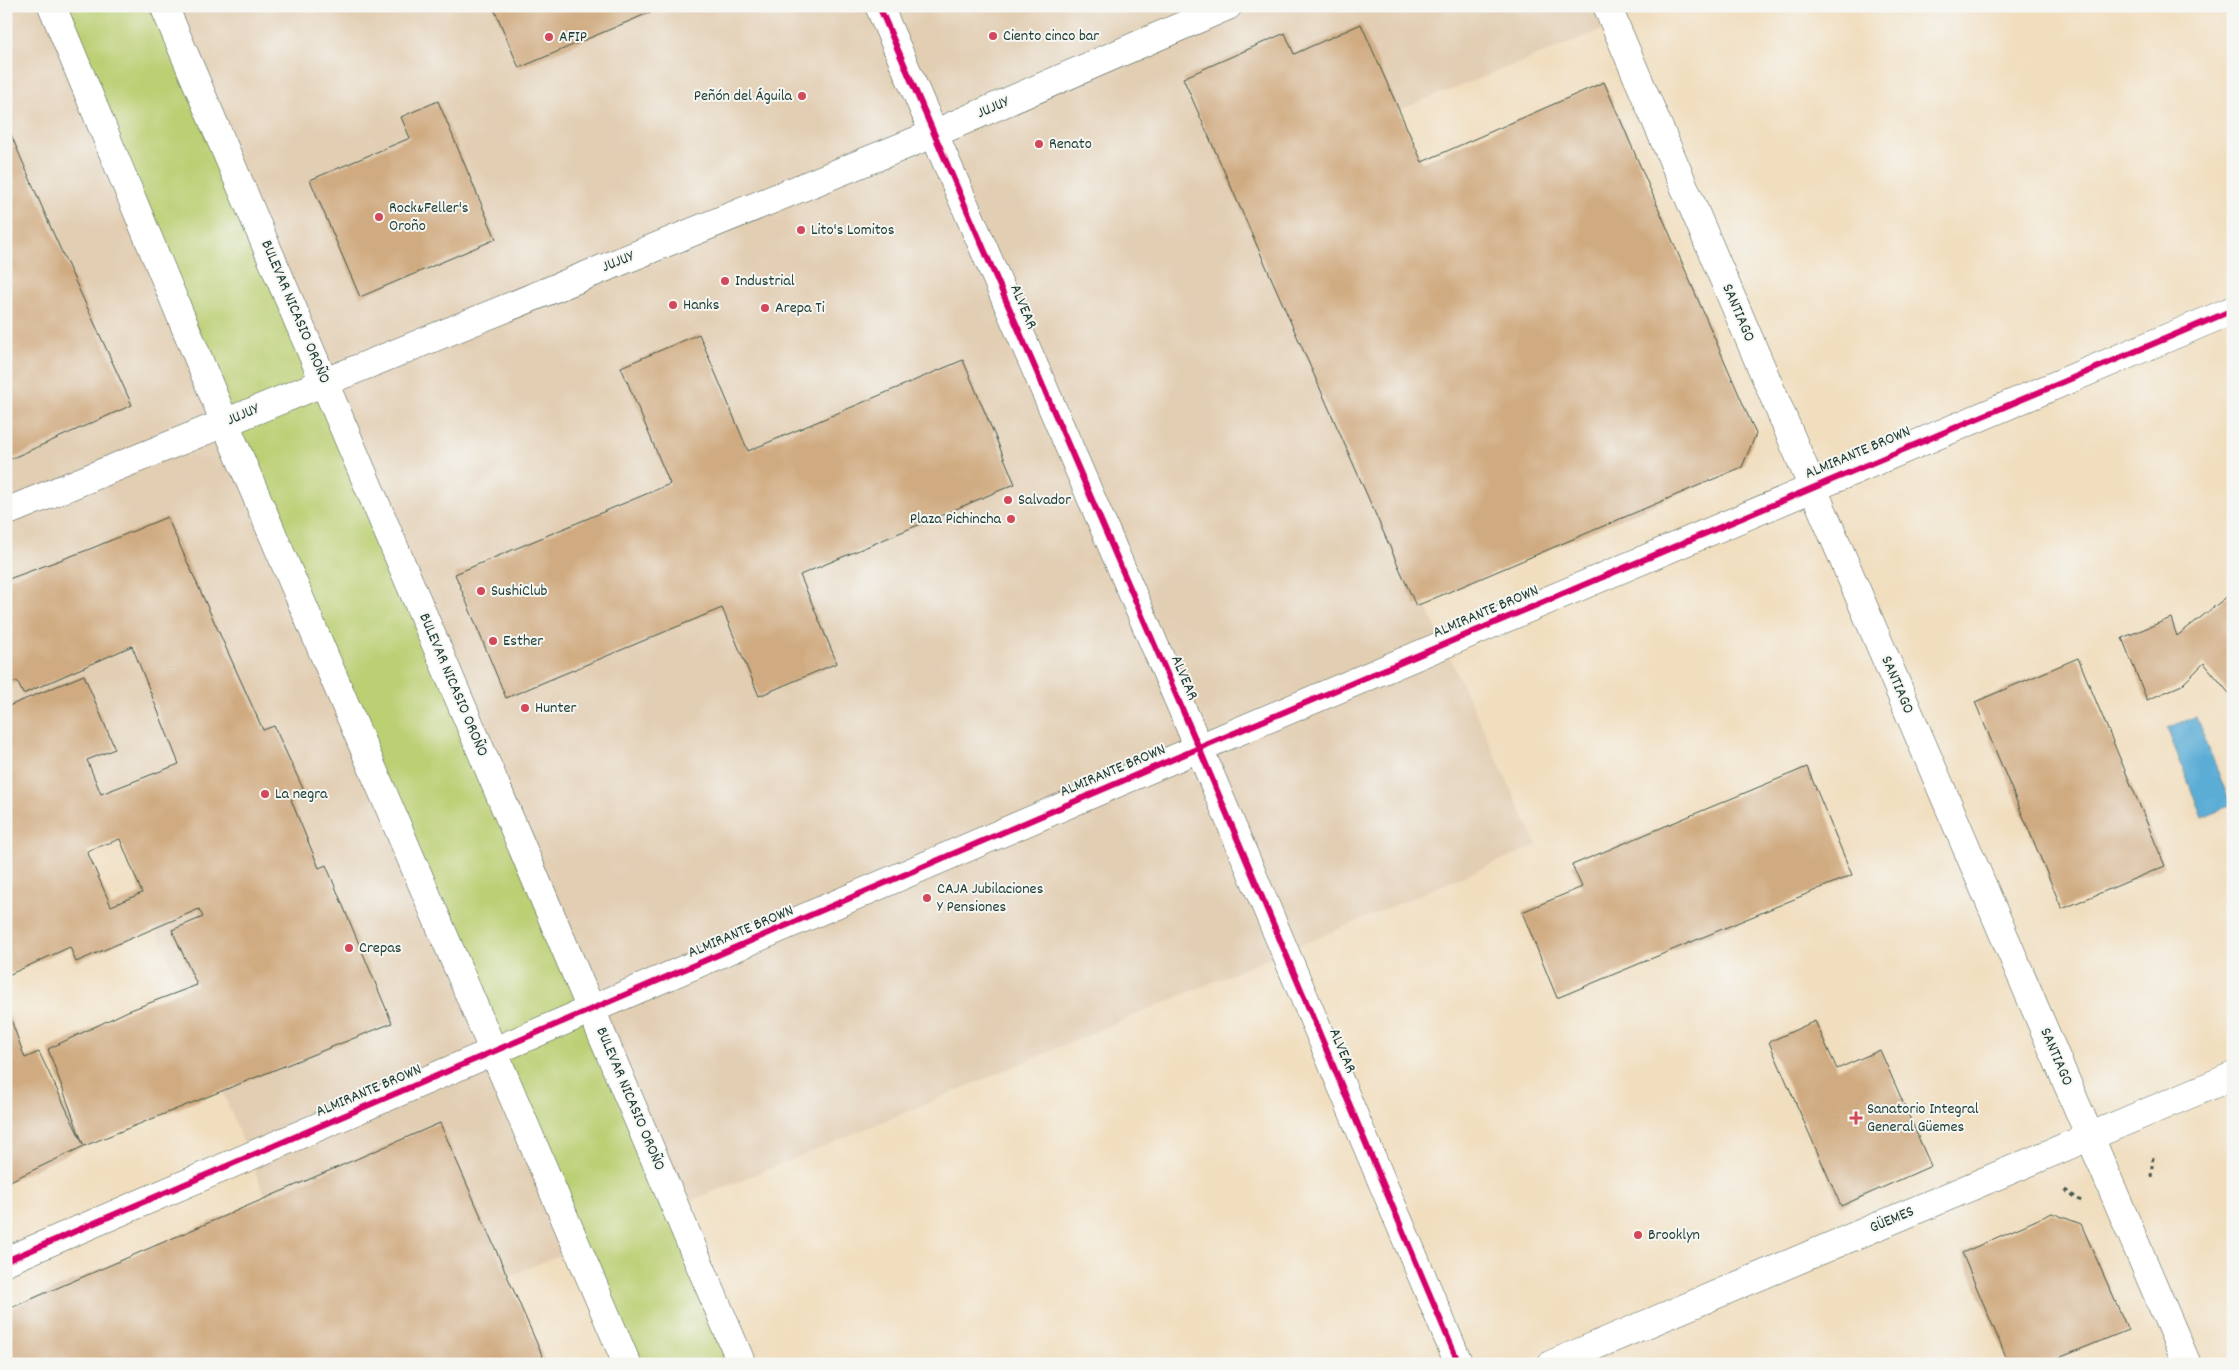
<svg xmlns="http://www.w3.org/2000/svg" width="2239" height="1370" viewBox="0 0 2239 1370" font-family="Dekko,sans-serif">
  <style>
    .built { fill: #e2ceb3 }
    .green { fill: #bbcf73; stroke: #6d8654 }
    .water { fill: #5cadd6; stroke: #3e7585 }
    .building { fill: #d0ab81; fill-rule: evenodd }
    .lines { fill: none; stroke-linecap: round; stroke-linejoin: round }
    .minor-casing { stroke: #3e5549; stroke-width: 29 }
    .major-casing { stroke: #3e5549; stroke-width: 29 }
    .path { stroke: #3e5549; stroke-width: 3; stroke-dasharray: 4 4; stroke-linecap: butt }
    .minor { stroke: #fff; stroke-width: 28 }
    .major { stroke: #fff; stroke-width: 28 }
    .cycleway-casing { stroke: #f6f6f2; stroke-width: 9 }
    .cycleway { stroke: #d6006c; stroke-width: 6 }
    .poi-dot { fill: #d1495b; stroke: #f6f6f2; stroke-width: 2 }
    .labels { text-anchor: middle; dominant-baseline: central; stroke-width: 4; stroke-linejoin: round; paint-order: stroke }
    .poi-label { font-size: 16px; fill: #1f3d34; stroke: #f6f6f2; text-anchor: start }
    .street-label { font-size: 16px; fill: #1f3d34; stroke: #f6f6f2 }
  </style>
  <rect width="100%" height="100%" fill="#f6f6f2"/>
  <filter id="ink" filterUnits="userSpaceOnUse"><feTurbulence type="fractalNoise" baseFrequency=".02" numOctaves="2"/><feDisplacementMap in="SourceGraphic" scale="10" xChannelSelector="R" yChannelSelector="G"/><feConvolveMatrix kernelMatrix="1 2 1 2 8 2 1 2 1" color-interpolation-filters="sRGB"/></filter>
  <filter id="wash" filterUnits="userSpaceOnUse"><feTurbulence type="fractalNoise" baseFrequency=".0096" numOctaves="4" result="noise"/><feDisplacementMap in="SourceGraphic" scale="20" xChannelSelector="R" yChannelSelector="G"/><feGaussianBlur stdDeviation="1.12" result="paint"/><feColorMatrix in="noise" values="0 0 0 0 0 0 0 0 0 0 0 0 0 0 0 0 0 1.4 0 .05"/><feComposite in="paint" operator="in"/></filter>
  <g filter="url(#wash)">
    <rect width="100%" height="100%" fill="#f1debf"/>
    <path class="built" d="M6 6H1656L1590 35 1399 110 1422 162 1254 237 1537 845 892 1118 330 1350 266 1198 62 699 6 721Z"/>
    <path class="green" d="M52 6H164L742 1364H627Z"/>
    <path class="water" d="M2196 717 2231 805 2202 817 2167 728Z"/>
    <g id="blocks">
      <g class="building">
        <path d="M493 6H665L519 68Z"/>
        <path d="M1361 24 1422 162 1604 82 1756 434 1742 467 1416 606 1183 78 1285 33 1294 54Z"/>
        <path d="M438 101 496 239 360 297 310 180 410 138 401 117Z"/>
        <path d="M6 123 54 235 132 405 6 461Z"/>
        <path d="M699 334 748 451 963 360 1015 484 800 575 837 663 759 696 722 608 506 698 455 574 670 484 621 367Z"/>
        <path d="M167 517 263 730 274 726 305 793 291 800 319 868 326 865 392 1023 84 1146 6 1183V1006L25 1058 39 1052 83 1144 48 1049 128 1011 197 985 172 930 203 917 199 909 76 962 70 947 6 976V707L84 675 115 749 87 760 101 794 179 764 132 646 23 694 17 681 6 685V580L90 549ZM120 839 142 893 111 906 87 851Z"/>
        <path d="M2233 592V698L2204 663 2182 685 2147 700 2122 638 2171 618 2177 636Z"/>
        <path d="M2078 658 2165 866 2062 909 1975 702Z"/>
        <path d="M1807 767 1852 875 1557 998 1522 912 1582 887 1572 865Z"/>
        <path d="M1815 1021 1837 1069 1880 1050 1931 1166 1841 1206 1769 1042Z"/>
        <path d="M440 1123 546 1364H7L6 1310Z"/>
        <path d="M2052 1213 2081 1224 2128 1330 2044 1364H2009L1962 1253Z"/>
      </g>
    </g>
  </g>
  <g filter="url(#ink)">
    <use href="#blocks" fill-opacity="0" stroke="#3e5549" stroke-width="1"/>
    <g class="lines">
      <g class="minor-casing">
        <g id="minor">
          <path d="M879 6 1199 748 1459 1364"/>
          <path d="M1607 6 2187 1364"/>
          <path d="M6 512 933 134 1228 6"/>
          <path d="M6 1261 1199 748 2233 310"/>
          <path d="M1552 1364 2233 1076"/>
        </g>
      </g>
      <g class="major-casing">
        <g id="major">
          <path d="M52 6 225 423 627 1364"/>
          <path d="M164 6 742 1364"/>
        </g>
      </g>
      <g class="path">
        <path d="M2151 1177 2153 1156"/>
        <path d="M2065 1190 2081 1201"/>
      </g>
      <use href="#minor" class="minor"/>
      <use href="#major" class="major"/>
      <g class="cycleway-casing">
        <g id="cycleway">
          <path d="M879 6 1199 748 1459 1364"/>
          <path d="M6 1261 1199 748 2233 310"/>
        </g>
      </g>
      <use href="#cycleway" class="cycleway"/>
    </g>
  </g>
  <g class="poi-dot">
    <circle cx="993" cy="36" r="5"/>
    <circle cx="549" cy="37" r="5"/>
    <circle cx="802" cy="96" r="5"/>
    <circle cx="1039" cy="144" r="5"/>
    <circle cx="379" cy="217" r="5"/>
    <circle cx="801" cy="230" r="5"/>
    <circle cx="725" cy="281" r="5"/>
    <circle cx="673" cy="305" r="5"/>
    <circle cx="765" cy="308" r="5"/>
    <circle cx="1008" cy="500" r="5"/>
    <circle cx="1011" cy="519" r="5"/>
    <circle cx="481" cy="591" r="5"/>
    <circle cx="493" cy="641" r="5"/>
    <circle cx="525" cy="708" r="5"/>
    <circle cx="265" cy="794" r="5"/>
    <circle cx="927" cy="898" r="5"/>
    <circle cx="349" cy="948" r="5"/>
    <path d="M1853.5 1110.5h5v5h5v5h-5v5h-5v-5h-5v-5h5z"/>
    <circle cx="1638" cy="1235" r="5"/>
  </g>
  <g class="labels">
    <g class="poi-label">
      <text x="1003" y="36">Ciento cinco bar</text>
      <text x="559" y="37">AFIP</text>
      <text x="792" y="96" text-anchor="end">Peñón del Águila</text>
      <text x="1049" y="144">Renato</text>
      <text x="389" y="208">Rock&amp;Feller's<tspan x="389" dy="18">Oroño</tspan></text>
      <text x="811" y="230">Lito's Lomitos</text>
      <text x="735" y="281">Industrial</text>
      <text x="683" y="305">Hanks</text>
      <text x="775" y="308">Arepa Ti</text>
      <text x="1018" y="500">Salvador</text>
      <text x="1001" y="519" text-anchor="end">Plaza Pichincha</text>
      <text x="491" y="591">SushiClub</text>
      <text x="503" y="641">Esther</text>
      <text x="535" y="708">Hunter</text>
      <text x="275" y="794">La negra</text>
      <text x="937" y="889">CAJA Jubilaciones<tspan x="937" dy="18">Y Pensiones</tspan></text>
      <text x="359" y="948">Crepas</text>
      <text x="1867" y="1109">Sanatorio Integral<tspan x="1867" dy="18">General Güemes</tspan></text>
      <text x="1648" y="1235">Brooklyn</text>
    </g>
    <g class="street-label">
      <text transform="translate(993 108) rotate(-23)">JUJUY</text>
      <text transform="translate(618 262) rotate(-22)">JUJUY</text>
      <text transform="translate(1023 307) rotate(67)">ALVEAR</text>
      <text transform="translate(295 312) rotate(67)">BULEVAR NICASIO OROÑO</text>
      <text transform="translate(1738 313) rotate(67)">SANTIAGO</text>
      <text transform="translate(243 415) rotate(-23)">JUJUY</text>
      <text transform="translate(1858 453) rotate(-23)">ALMIRANTE BROWN</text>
      <text transform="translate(1486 612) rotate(-23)">ALMIRANTE BROWN</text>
      <text transform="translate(1184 678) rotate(67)">ALVEAR</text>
      <text transform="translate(453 685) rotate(67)">BULEVAR NICASIO OROÑO</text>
      <text transform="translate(1897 685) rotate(67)">SANTIAGO</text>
      <text transform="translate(1113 771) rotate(-23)">ALMIRANTE BROWN</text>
      <text transform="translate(741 932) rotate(-23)">ALMIRANTE BROWN</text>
      <text transform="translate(1342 1051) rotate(67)">ALVEAR</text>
      <text transform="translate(2056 1057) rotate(67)">SANTIAGO</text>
      <text transform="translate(369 1091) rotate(-23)">ALMIRANTE BROWN</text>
      <text transform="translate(630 1099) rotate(67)">BULEVAR NICASIO OROÑO</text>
      <text transform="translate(1892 1220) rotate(-23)">GÜEMES</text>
    </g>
  </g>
  <rect width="2239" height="1370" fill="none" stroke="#f6f6f2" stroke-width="25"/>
</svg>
